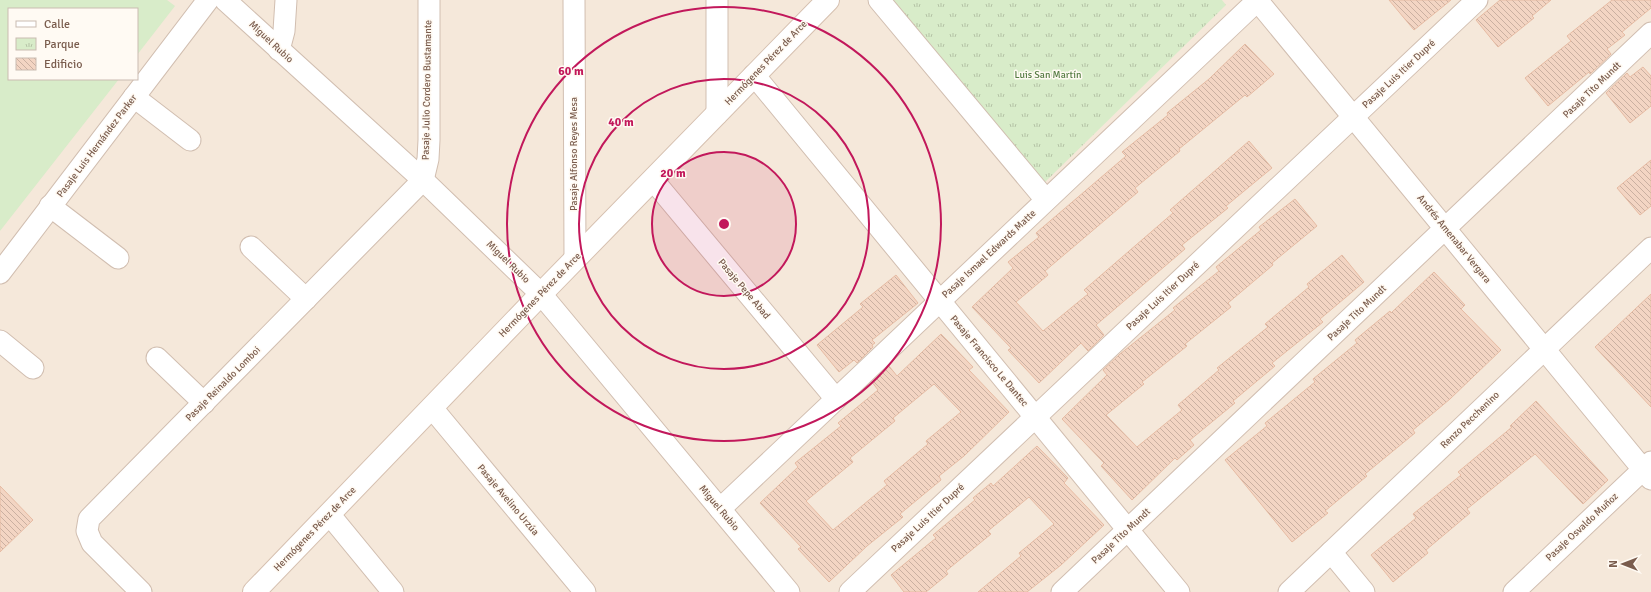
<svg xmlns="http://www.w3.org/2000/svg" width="1651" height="592" viewBox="0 0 1651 592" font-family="Signika,sans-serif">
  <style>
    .residential { fill: #f5e8da; fill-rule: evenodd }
    .green { fill: #d8ecc9 }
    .park { fill: url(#park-tufts) }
    .building { fill: url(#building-back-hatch); stroke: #e6bba3; fill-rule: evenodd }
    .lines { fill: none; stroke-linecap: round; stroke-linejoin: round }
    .street-casing { stroke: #d1beb0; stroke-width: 23 }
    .secondary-casing { stroke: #d6c0b0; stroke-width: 24 }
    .street { stroke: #fff; stroke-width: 21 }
    .secondary { stroke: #fff; stroke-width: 22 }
    .ring { fill: none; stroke: #c2185b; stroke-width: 2 }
    .labels { text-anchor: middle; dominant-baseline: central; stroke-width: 3; stroke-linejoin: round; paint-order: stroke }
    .street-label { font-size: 10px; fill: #7a5c4d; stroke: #fffaf3 }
    .park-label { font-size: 10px; fill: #537a41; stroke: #fffaf3 }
    .centre { fill: #c2185b; stroke: #fffaf3; stroke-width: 2 }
    .ring-label { font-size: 12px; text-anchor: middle; font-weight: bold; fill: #c2185b; stroke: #fffaf3; stroke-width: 3; stroke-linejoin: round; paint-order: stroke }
  </style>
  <defs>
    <pattern id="park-tufts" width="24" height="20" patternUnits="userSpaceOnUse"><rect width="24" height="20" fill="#d8ecc9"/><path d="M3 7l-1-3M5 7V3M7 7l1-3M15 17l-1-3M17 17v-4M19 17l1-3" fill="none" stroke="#b4c2a5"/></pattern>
    <pattern id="building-back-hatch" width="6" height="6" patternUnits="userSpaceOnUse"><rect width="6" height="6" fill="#f3d5c3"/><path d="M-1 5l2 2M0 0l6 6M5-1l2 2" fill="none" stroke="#cab0a1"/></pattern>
  </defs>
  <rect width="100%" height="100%" fill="#fdf6ec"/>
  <path class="residential" d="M0 0H1651V592H0ZM9 9H137V79H9Z"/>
  <path class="green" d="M0 0H167L175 6 137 55V9H9V79H119L0 231Z"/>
  <path class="park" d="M888 0H1222L1226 5 1043 184Z"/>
  <g class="building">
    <path d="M1389 0H1451L1414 30Z"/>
    <path d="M1500 0H1551L1532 16 1534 18 1498 47 1476 20Z"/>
    <path d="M1612 0H1651V8L1622 32 1625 35 1607 49 1611 54 1590 74 1589 72 1548 106 1525 78 1571 41 1567 36Z"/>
    <path d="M1245 44 1274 74 1247 97 1245 95 1179 149 1180 151 1135 188 1138 192 1045 271 1048 275 1016 302 1043 331 1088 294 1084 290 1173 213 1170 210 1249 141 1272 168 1226 206 1228 208 1182 245 1185 249 1096 325 1104 335 1088 351 1081 343 1039 383 1008 350 1011 348 972 307 1013 268 1008 262 1039 237 1036 233 1126 156 1122 152 1168 115 1167 113 1209 79Z"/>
    <path d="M1643 67 1651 76V106L1630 123 1606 93 1627 73 1630 77Z"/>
    <path d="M1651 160V206L1640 215 1617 188Z"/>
    <path d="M1295 199 1317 226 1272 263 1273 265 1228 303 1231 307 1185 344 1187 346 1142 382 1144 384 1106 415 1137 447 1182 410 1178 405 1219 370 1217 368 1268 327 1265 324 1309 287 1307 284 1342 255 1364 282 1320 319 1323 322 1272 363 1275 366 1233 401 1235 403 1190 440 1194 445 1177 460 1175 458 1132 500 1101 466 1104 463 1062 419 1107 375 1103 370 1120 354 1175 310 1173 308 1219 271 1216 267 1261 230 1259 227Z"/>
    <path d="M1434 272 1465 305 1461 309 1501 350 1450 399 1413 430 1415 433 1365 474 1367 476 1325 511 1328 513 1292 542 1225 460 1267 426 1265 423 1315 382 1313 379 1357 343 1355 340 1390 311 1391 313Z"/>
    <path d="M896 275 918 303 872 340 875 343 872 345 873 347 857 363 854 360 839 372 817 345 863 307 860 304Z"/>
    <path d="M1651 294V407L1595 347Z"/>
    <path d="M941 334 973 367 969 370 1009 412 964 456 939 476 941 480 900 514 903 517 867 546 829 582 798 549 801 547 760 503 798 467 795 463 841 426 838 423 878 390 872 382 889 366 897 376ZM934 384 961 412 926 441 928 444 884 481 887 485 833 530 806 501 853 462 850 458 895 421 893 418Z"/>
    <path d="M1536 401 1608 480 1583 504 1535 454 1467 509 1470 513 1426 550 1428 553 1393 582 1371 555 1416 518 1413 514 1461 475 1458 472 1512 427 1510 426Z"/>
    <path d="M1037 446 1068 478 1064 483 1104 525 1061 565 1027 592H978L1021 556 1019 553 1054 524 1029 497 988 531 991 534 946 571 948 574 926 592H904L891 575 936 538 933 535 975 500 973 498 991 483 993 486Z"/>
    <path d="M0 486 33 520 0 552Z"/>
  </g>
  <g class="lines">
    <g class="street-casing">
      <g id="street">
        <path d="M225 0 423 180 541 294 789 592"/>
        <path d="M574 0 575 259"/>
        <path d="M717 0V114"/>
        <path d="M879 0 1046 200"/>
        <path d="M1257 0 1651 479"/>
        <path d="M279 50 284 31 286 0"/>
        <path d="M754 75 1179 592"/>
        <path d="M134 97 190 140"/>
        <path d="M653 180 836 399"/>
        <path d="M50 206 118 258"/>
        <path d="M251 247 306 299"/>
        <path d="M0 273 208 0"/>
        <path d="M0 341 33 368"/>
        <path d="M157 358 204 403"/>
        <path d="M432 408 585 592"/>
        <path d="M720 509 1258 0"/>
        <path d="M329 514 393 592"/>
        <path d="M1331 552 1364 592"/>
        <path d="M141 592 92 543 87 531 89 519 423 180 428 159 429 140V0"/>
        <path d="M850 592 1477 0"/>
        <path d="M1062 592 1651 33"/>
        <path d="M1289 592 1651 248"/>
        <path d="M1514 592 1651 462"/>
      </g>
    </g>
    <g class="secondary-casing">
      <path id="secondary" d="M254 592 541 294 828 0"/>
    </g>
    <use href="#street" class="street"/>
    <use href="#secondary" class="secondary"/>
  </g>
  <circle cx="724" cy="224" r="72" fill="#c2185b" fill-opacity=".12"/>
  <g class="ring">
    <circle cx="724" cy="224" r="72"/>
    <circle cx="724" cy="224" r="145"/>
    <circle cx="724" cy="224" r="217"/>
  </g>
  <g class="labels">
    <g class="street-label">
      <text transform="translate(271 42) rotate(43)">Miguel Rubio</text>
      <text transform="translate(766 63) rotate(-46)">Hermógenes Pérez de Arce</text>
      <text transform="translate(1399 74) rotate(-43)">Pasaje Luis Itier Dupré</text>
      <text transform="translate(427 90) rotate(-89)">Pasaje Julio Cordero Bustamante</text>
      <text transform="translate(1592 90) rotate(-44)">Pasaje Tito Mundt</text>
      <text transform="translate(97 146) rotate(-53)">Pasaje Luis Hernández Parker</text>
      <text transform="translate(574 154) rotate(-90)">Pasaje Alfonso Reyes Mesa</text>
      <text transform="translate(1454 239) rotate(51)">Andrés Amenabar Vergara</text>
      <text transform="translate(989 254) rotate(-43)">Pasaje Ismael Edwards Matte</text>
      <text transform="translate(508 262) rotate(44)">Miguel Rubio</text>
      <text transform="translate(744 289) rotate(50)">Pasaje Pepe Abad</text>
      <text transform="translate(540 295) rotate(-46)">Hermógenes Pérez de Arce</text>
      <text transform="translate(1163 296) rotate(-43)">Pasaje Luis Itier Dupré</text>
      <text transform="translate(1357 313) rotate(-43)">Pasaje Tito Mundt</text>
      <text transform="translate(989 361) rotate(50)">Pasaje Francisco Le Dantec</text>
      <text transform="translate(223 384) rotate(-45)">Pasaje Reinaldo Lomboi</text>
      <text transform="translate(1470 420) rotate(-44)">Renzo Pecchenino</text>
      <text transform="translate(508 500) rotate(50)">Pasaje Avelino Urzúa</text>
      <text transform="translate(719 508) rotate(50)">Miguel Rubio</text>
      <text transform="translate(928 518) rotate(-43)">Pasaje Luis Itier Dupré</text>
      <text transform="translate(1582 527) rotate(-43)">Pasaje Osvaldo Muñoz</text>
      <text transform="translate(315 529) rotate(-46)">Hermógenes Pérez de Arce</text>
      <text transform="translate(1121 536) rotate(-43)">Pasaje Tito Mundt</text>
    </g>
    <g class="park-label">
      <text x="1048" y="75">Luis San Martín</text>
    </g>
  </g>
  <circle cx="724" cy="224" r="6" class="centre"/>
  <g class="ring-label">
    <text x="571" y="75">60 m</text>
    <text x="621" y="126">40 m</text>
    <text x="673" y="177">20 m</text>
  </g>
  <rect x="8" y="8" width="130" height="72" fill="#fffaf3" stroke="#cabbb1"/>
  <rect x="16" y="21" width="20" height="6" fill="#ffffff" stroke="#cabbb1"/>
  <text x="44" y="28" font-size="12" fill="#7a5c4d">Calle</text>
  <rect x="16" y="38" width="20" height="12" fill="url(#park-tufts)" stroke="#cabbb1"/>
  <text x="44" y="48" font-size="12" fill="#7a5c4d">Parque</text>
  <rect x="16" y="58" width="20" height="12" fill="url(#building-back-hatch)" stroke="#cabbb1"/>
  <text x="44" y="68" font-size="12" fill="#7a5c4d">Edificio</text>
  <g transform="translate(1623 564) rotate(270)" stroke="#fffaf3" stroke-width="3" paint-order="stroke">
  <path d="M0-3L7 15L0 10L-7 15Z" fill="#7a5c4d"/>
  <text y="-6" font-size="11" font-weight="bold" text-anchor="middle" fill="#7a5c4d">N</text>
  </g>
</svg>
